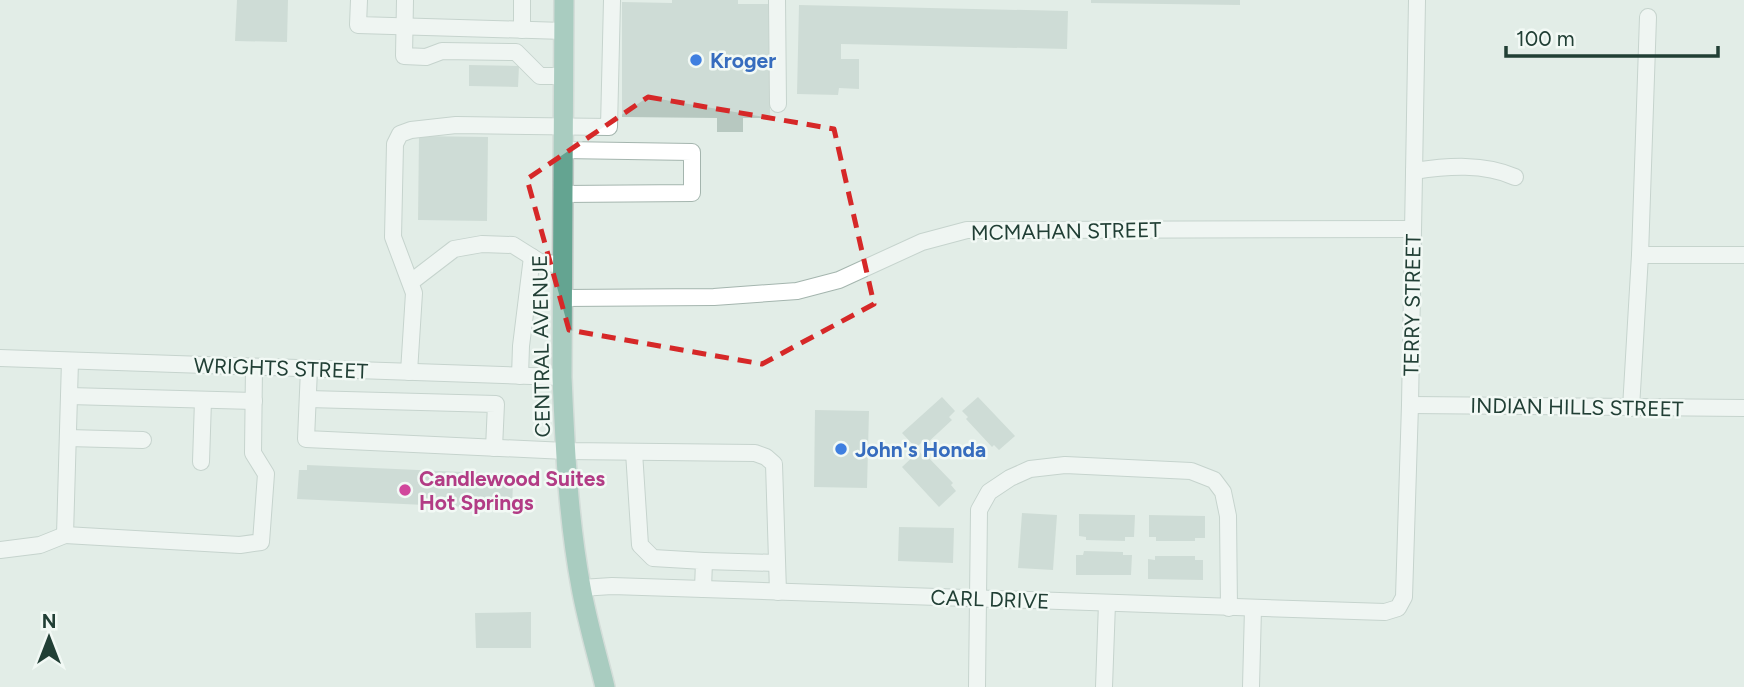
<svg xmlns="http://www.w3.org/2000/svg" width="1744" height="687" viewBox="0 0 1744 687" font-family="Figtree,sans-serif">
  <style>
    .building { fill: #b7c8c0 }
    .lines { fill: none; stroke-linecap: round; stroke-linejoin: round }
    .minor-casing { stroke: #a4b5ae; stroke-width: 18 }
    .major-casing { stroke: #c1c9c6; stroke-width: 22 }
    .minor { stroke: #fff; stroke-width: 16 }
    .major { stroke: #64a491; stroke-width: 19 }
    .marked { fill: none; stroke: #d62828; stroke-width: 5; stroke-dasharray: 14 9; stroke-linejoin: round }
    .shop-dot { fill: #3f7fe0; stroke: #f2f9f5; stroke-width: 2.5 }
    .hotel-dot { fill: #d1479c; stroke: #f2f9f5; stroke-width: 2.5 }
    .labels { text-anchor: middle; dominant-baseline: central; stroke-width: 5; stroke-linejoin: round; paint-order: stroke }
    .shop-label { font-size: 21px; font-weight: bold; fill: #366cbe; stroke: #f2f9f5; text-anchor: start }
    .street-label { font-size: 21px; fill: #213f35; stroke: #f2f9f5 }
    .hotel-label { font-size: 21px; font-weight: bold; fill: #b23c85; stroke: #f2f9f5; text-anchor: start }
  </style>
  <rect width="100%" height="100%" fill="#e2ede7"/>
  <g class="building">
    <path d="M237 0H288L287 42 235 41Z"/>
    <path d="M672 0H738V4H771L770 118H743V132H717V118L622 117V2L672 3Z"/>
    <path d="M1091 0H1240V5L1091 3Z"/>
    <path d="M799 5 1068 11 1067 49 841 44V59H859V89L839 88 838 95 797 94Z"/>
    <path d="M469 65 519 66 518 87 469 86Z"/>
    <path d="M419 136 488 137 487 221 418 220Z"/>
    <path d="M942 397 955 411 949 417 952 420 925 445 922 442 916 448 902 433Z"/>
    <path d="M978 397 1015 436 999 450 994 445 992 447 966 419 968 417 962 411Z"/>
    <path d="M815 410 869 411 867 488 814 487Z"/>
    <path d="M919 451 924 457 926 455 953 483 951 485 956 491 939 507 902 467Z"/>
    <path d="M307 465 507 474V481L513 482 512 509 297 499 299 470H307Z"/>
    <path d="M1022 513 1057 515 1053 570 1018 568Z"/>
    <path d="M1079 514 1135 515 1134 537H1125V541L1086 540V537L1079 536Z"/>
    <path d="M1149 515 1205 516V538H1195V541H1156V537H1149Z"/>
    <path d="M899 527 954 528 953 563 898 561Z"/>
    <path d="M1084 551 1123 552V555H1132L1131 575H1076V555H1083Z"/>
    <path d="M1155 556H1195V560H1203V580L1148 579V559L1155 560Z"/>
    <path d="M531 612V648H476L475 613Z"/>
  </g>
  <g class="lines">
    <g class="minor-casing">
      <g id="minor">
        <path d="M359 0 358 25 564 31"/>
        <path d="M405 0 404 56 426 57 442 51 516 52 540 76H564"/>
        <path d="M522 0V30"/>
        <path d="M777 0 778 104"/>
        <path d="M1414 171C1447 166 1484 163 1515 177"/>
        <path d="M563 194 692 193V152L563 150"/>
        <path d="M1640 255H1744"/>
        <path d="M411 282 454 249 482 244 513 245 540 262 562 265"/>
        <path d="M562 298 714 297 797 291 839 280 922 242 967 230 1413 229"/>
        <path d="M0 358 562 377"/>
        <path d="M70 361 65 535 240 545 261 542 266 474 253 453 254 367"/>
        <path d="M309 369 306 439 566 451 755 453 766 457 774 464 778 592"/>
        <path d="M409 372 414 293 393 237 395 144 400 134 411 130 456 125 609 127 612 0"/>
        <path d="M520 376 521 346 532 257"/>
        <path d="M69 396 254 401"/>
        <path d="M308 399 496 404 494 448"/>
        <path d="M1410 405 1744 408"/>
        <path d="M1631 408 1640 255 1648 17"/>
        <path d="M68 438 143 440"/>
        <path d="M634 452 640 545 653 558 704 561 703 589"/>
        <path d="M201 462 203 400"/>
        <path d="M0 550 40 545 65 535"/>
        <path d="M704 561 777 563"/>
        <path d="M581 588 612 586 1385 612 1398 608 1404 597 1410 405 1417 0"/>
        <path d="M977 687 979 510 989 492 1010 478 1030 469 1065 465 1191 471 1214 480 1223 492 1228 516 1229 608"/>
        <path d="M1104 687 1107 603"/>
        <path d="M1251 687 1253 608"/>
      </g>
    </g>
    <g class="major-casing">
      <path id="major" d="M564 0 562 377C565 447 568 518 581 587 587 621 597 654 605 687"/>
    </g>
    <use href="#minor" class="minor"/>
    <use href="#major" class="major"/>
  </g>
  <path d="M0 0H1744V687H0ZM648 97 834 129 874 304 762 364 569 330 527 179Z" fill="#e2ede7" fill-opacity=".55" fill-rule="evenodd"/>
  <path class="marked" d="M648 97 834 129 874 304 762 364 569 330 527 179Z"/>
  <g class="shop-dot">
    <circle cx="696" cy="60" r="7"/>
    <circle cx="841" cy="449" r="7"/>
  </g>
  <circle class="hotel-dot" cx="405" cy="490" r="7"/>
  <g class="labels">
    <g class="shop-label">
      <text x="710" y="60">Kroger</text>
      <text x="855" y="449">John's Honda</text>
    </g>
    <g class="street-label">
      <text transform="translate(1066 231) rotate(-1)">MCMAHAN STREET</text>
      <text transform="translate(1412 305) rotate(-89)">TERRY STREET</text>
      <text transform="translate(541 346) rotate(-91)">CENTRAL AVENUE</text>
      <text transform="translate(281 368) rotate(2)">WRIGHTS STREET</text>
      <text transform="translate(1577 407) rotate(1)">INDIAN HILLS STREET</text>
      <text transform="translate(990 599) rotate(2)">CARL DRIVE</text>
    </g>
    <g class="hotel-label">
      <text x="419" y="478">Candlewood Suites<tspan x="419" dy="24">Hot Springs</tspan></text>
    </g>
  </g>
  <g transform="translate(49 638)" stroke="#f2f9f5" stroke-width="5" paint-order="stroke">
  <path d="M0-5L12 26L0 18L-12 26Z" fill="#213f35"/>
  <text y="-10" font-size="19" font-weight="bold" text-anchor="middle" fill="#213f35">N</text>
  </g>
  <path d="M1506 46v10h212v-10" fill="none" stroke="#213f35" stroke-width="3.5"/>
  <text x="1516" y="46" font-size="21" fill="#213f35" stroke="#f2f9f5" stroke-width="5" paint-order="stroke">100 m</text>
</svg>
